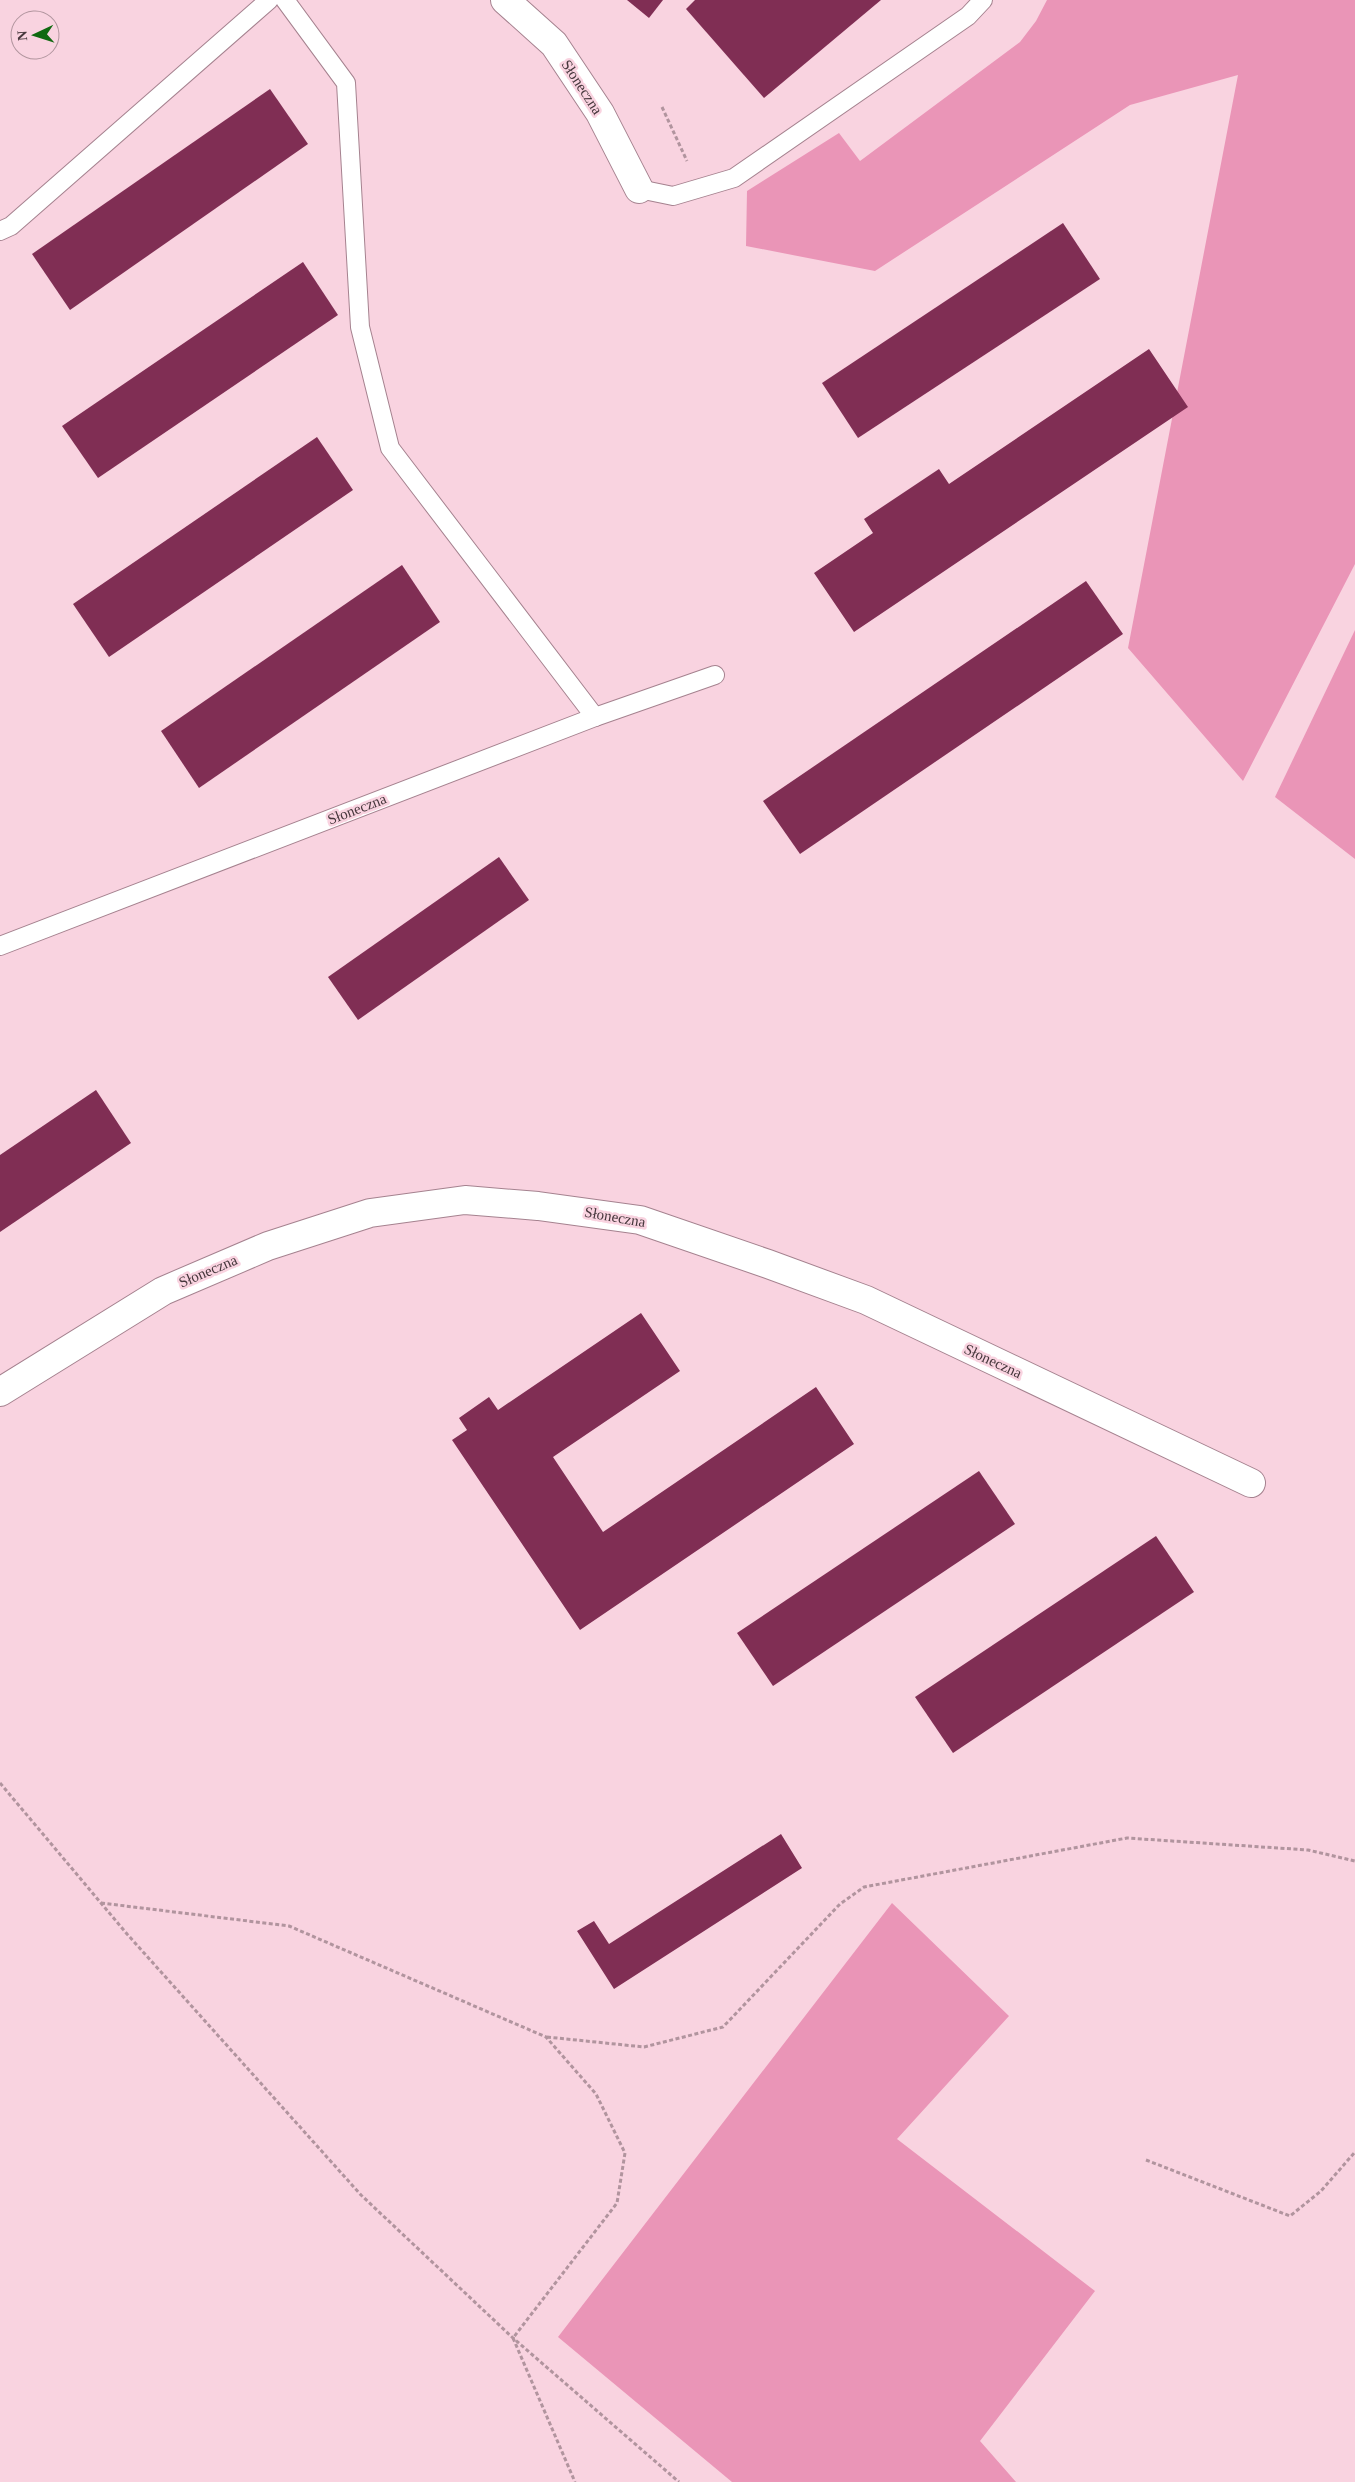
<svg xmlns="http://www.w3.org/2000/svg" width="1355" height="2482" viewBox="0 0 1355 2482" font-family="'Times New Roman',serif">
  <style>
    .green { fill: #ea95b7 }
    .building { fill: #802e54 }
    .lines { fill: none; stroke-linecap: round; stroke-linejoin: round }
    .lane-casing { stroke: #a5828f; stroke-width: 20 }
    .street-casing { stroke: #a5828f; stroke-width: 30 }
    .path { stroke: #b1949e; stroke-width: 3; stroke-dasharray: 4 2.5; stroke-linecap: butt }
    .lane { stroke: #fff; stroke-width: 18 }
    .street { stroke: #fff; stroke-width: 28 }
    .labels { text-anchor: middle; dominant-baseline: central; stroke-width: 5; stroke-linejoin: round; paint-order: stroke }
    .street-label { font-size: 15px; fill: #46373c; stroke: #f9d3e0 }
  </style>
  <rect width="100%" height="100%" fill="#f9d3e0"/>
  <g class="green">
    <path d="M1047 0H1355V564L1243 781 1128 648 1238 75 1130 105 875 271 746 246 747 191 839 133 860 161 1020 42 1036 21Z"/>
    <path d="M1355 630V859L1275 797Z"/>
    <path d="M892 1903 1009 2016 897 2139 1095 2291 980 2441 1016 2482H732L558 2337Z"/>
  </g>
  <g class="building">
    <path d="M627 0H663L649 18Z"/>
    <path d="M695 0H881L764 98 686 9Z"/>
    <path d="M270 89 308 144 70 310 32 254Z"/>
    <path d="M1063 223 1100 279 858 438 822 383Z"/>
    <path d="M303 262 338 315 98 478 62 426Z"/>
    <path d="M1149 349 1188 407 854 632 814 573 873 533 864 519 939 469 949 484Z"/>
    <path d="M317 437 353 490 109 657 73 604Z"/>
    <path d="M402 565 440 622 199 788 161 731Z"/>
    <path d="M1086 581 1123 634 800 854 763 801Z"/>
    <path d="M499 857 529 900 358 1020 328 977Z"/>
    <path d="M96 1090 131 1143 0 1232V1155Z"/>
    <path d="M641 1313 680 1371 553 1457 603 1532 816 1387 854 1444 580 1630 452 1440 467 1430 459 1418 489 1397 498 1410Z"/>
    <path d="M979 1471 1015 1524 773 1686 737 1633Z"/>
    <path d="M1156 1536 1194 1592 953 1753 915 1697Z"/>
    <path d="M781 1834 802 1868 614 1989 577 1931 594 1921 609 1944Z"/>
  </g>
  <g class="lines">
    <g class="lane-casing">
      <g id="lane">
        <path d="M285 0 346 83 360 327 390 448 595 717"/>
        <path d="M639 189 673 196 734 178 968 16 983 0"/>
        <path d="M0 231 11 226 269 0"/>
        <path d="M0 946 595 717 715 675"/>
      </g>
    </g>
    <g class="street-casing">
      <g id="street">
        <path d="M505 0 554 44 600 113 639 189"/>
        <path d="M0 1392 163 1291 268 1246 370 1213 465 1200 538 1206 640 1220 768 1264 866 1300 1251 1483"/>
      </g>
    </g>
    <g class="path">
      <path d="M662 107 687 161"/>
      <path d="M0 1783 127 1934 361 2195 513 2338 679 2482"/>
      <path d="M101 1903 289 1926 546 2037 596 2094 625 2153 617 2203 513 2338 575 2482"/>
      <path d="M547 2037 644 2047 723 2027 840 1904 864 1887 1127 1838 1308 1850 1355 1861"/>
      <path d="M1146 2160 1290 2216 1321 2191 1355 2152"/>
    </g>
    <use href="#lane" class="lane"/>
    <use href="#street" class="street"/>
  </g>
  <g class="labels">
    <g class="street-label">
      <text transform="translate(582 87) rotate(57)">Słoneczna</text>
      <text transform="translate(357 809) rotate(-21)">Słoneczna</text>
      <text transform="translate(615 1217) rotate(10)">Słoneczna</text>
      <text transform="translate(208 1271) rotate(-23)">Słoneczna</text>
      <text transform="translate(993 1361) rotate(25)">Słoneczna</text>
    </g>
  </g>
  <g transform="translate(35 35) rotate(266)"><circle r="24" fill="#f9d3e0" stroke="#b1959e"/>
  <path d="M0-4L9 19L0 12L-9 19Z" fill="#106910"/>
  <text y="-8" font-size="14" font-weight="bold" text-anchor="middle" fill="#46373c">N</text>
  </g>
</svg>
